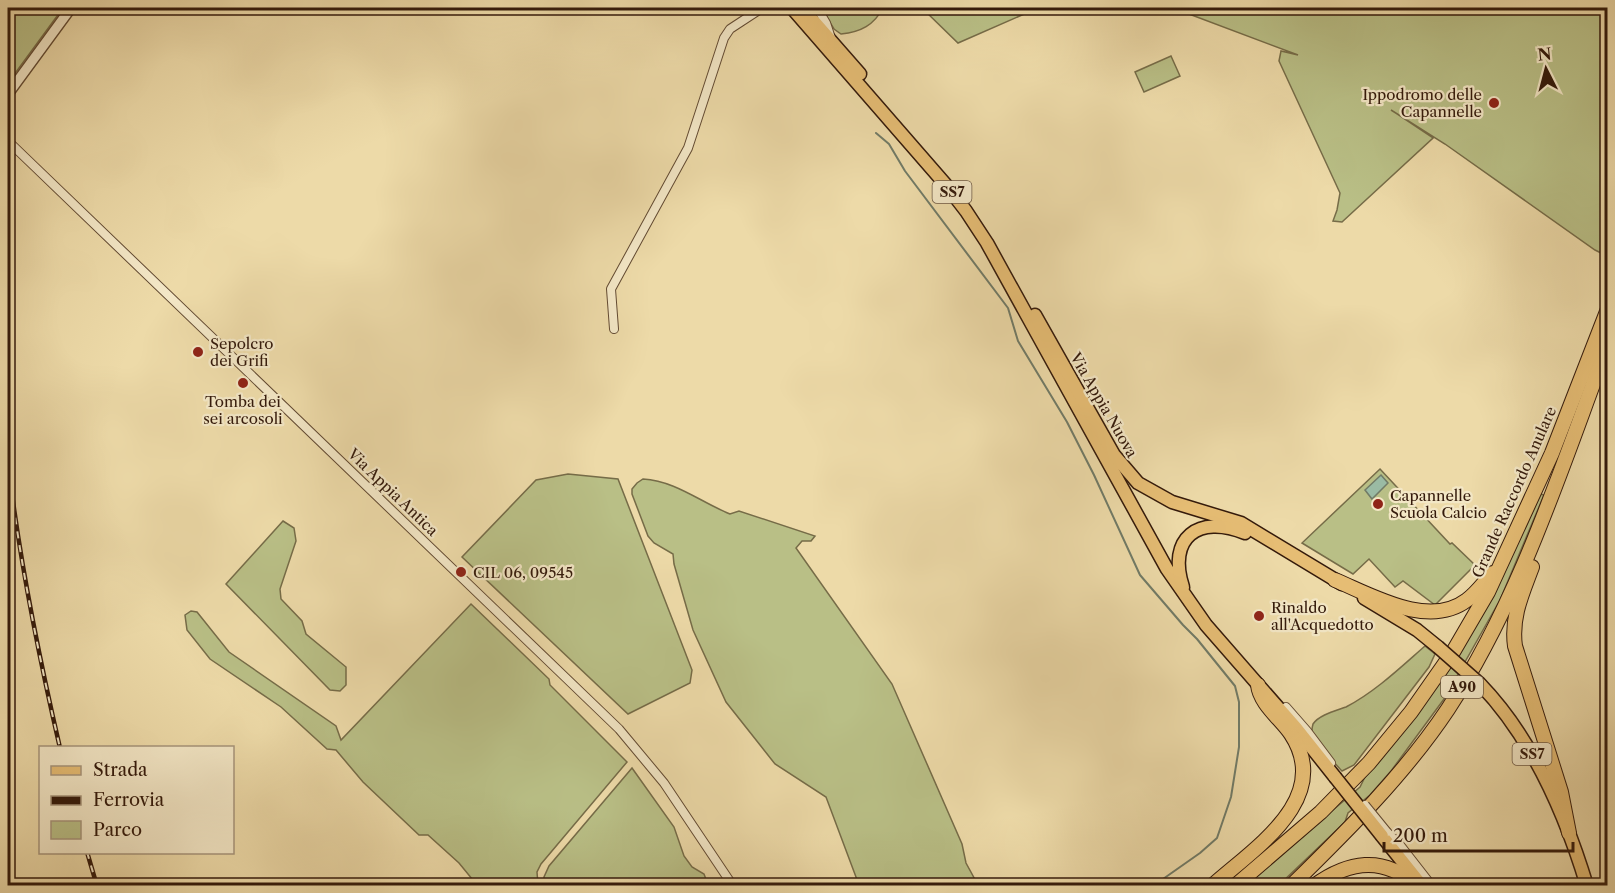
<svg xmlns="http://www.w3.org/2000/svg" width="1615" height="893" viewBox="0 0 1615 893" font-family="'Libre Caslon Text',serif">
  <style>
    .green { fill: #b9bf86; stroke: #766c48; stroke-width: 1.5 }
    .water { fill: #9abba4; stroke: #717b67; stroke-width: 1.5 }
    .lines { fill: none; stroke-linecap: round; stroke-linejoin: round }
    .stream { stroke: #717b67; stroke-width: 2 }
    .minor-casing { stroke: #624a32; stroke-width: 10 }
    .tertiary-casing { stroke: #624a32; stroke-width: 12 }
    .primary-casing { stroke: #341a0b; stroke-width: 15 }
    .motorway-casing { stroke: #341a0b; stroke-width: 16 }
    .minor { stroke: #f3e7c6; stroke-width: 8 }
    .tertiary { stroke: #f3e7c6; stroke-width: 9 }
    .primary { stroke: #e6bd74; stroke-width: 12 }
    .motorway { stroke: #e6bd74; stroke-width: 14 }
    .rail-casing { stroke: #341a0b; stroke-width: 4.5 }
    .rail { stroke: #f3e7c6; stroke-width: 2; stroke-dasharray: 7; stroke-linecap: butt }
    .minor-bridge-casing { stroke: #624a32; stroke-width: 10; stroke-linecap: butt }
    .primary-bridge-casing { stroke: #341a0b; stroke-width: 15; stroke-linecap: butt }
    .minor-bridge { stroke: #f3e7c6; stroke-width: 8 }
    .primary-bridge { stroke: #e6bd74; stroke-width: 12 }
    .poi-dot { fill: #8f2418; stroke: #f3e7c6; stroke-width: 2 }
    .labels { text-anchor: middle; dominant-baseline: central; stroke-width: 4.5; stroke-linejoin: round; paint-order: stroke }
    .shield { fill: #f3e7c6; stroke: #6d5843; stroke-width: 1.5 }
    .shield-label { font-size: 14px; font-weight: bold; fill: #341a0b }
    .poi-label { font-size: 15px; fill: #341a0b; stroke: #f3e7c6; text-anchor: start }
    .street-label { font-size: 15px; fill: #341a0b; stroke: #f3e7c6 }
  </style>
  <rect width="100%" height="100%" fill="#eddaa8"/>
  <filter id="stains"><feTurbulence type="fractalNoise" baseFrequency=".00333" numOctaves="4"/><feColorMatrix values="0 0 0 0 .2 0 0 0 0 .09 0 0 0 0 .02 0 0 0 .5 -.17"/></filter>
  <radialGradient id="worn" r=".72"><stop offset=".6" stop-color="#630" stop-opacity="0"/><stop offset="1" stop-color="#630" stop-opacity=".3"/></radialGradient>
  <g class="green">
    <path d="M8 8H63L8 83Z"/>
    <path d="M821 8H883C874 25 861 32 841 34L834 29Z"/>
    <path d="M922 8H1038L958 43Z"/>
    <path d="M1173 8H1607V256L1595 250 1445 144 1391 110 1433 138 1342 222 1333 221 1337 210 1340 193 1279 61 1281 51 1298 55Z"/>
    <path d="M1171 56 1180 76 1144 92 1135 72Z"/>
    <path d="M1380 469 1450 544 1452 543 1475 565 1435 605 1403 581 1395 587 1369 559 1353 574 1302 543Z"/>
    <path d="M568 474 618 479 692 670 690 683 628 714 462 557 536 480Z"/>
    <path d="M643 479C676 481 700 502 730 514L739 511 815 536 811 541H802L796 548 892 684 962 844 966 863 978 885H859L826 797 775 764 726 702 693 630 674 564 673 554 654 543 648 536 632 494V489L637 483Z"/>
    <path d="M1540 494 1544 495 1500 600 1444 699 1391 771 1370 795 1348 813 1345 822 1279 885 1243 886 1360 787 1365 777 1389 747Z"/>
    <path d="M283 521 294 528 296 541 280 589 281 599 302 621 306 634 346 667V685L340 691 330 690 226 584Z"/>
    <path d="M471 604 549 679 550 685 627 762 541 864 537 872 538 885H477L459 863 428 835H419L363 782 336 750 327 749 281 707 210 659 187 630 185 615 191 611 197 612 229 652 336 726 341 740Z"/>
    <path d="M1425 646 1435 654 1429 667 1354 765 1342 771C1337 766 1316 741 1313 734 1311 730 1312 729 1313 724 1319 715 1335 711 1346 707 1375 692 1401 667 1425 646Z"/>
    <path d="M632 768 674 827 684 856 692 867 704 874 707 882 702 886 544 885V877L549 866Z"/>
  </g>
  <path class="water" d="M1381 475 1388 483 1372 499 1365 490Z"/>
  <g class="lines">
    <path class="stream" d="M876 133 889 144 905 171 1008 308 1018 341 1067 422 1094 475 1140 575 1183 625 1197 639 1235 686 1239 702V747L1231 797 1217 838 1200 853 1153 886"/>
    <g class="minor-casing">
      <g id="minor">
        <path d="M817 8 826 23 831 38"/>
        <path d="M8 141 619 729 664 783 733 886"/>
        <path d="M614 329 611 289 688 148 724 38 730 29 762 8"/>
        <path d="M1286 707 1307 731 1331 763"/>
        <path d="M1387 832 1400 845 1432 886"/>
      </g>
    </g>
    <g class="tertiary-casing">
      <path id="tertiary" d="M8 94 71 8"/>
    </g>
    <g class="primary-casing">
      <g id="primary">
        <path d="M792 8 946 185 966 211 987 243 1167 569 1206 625 1296 728 1335 777"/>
        <path d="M810 17 860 74"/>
        <path d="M1035 315 1114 455 1138 483 1172 502 1241 523 1342 584"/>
        <path d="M1183 587C1167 538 1198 514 1245 533"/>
        <path d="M1364 598 1417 630 1438 647"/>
        <path d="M1480 684C1533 739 1565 813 1587 886"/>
        <path d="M1382 836 1422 886"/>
      </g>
    </g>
    <g class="motorway-casing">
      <g id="motorway">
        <path d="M1532 567C1522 594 1511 617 1515 646L1561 792 1569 833"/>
        <path d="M1335 580C1373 596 1429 629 1467 600 1477 593 1484 582 1493 573"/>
        <path d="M1212 886C1253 849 1334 799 1291 734 1281 719 1260 704 1258 685"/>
        <path d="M1235 886 1321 812 1369 763 1411 712 1453 652 1488 592 1552 453 1608 309"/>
        <path d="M1291 886C1347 831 1404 775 1448 709 1521 597 1561 468 1608 344"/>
        <path d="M1314 886C1347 862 1383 854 1416 886"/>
      </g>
    </g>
    <use href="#minor" class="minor"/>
    <use href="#tertiary" class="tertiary"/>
    <use href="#primary" class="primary"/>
    <use href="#motorway" class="motorway"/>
    <g class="rail-casing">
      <g id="rail">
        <path d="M8 462C19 558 38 653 60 748"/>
        <path d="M87 852 97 886"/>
      </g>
    </g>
    <use href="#rail" class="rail"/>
    <g class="minor-bridge-casing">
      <path id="minor-bridge" d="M1365 805 1387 832"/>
    </g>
    <g class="primary-bridge-casing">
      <g id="primary-bridge">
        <path d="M1438 647 1480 684"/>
        <path d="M1335 777 1382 836"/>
      </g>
    </g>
    <use href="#minor-bridge" class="minor-bridge"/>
    <use href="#primary-bridge" class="primary-bridge"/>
  </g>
  <g class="poi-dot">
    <circle cx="1494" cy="103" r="6"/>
    <circle cx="198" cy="352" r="6"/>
    <circle cx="243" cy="383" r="6"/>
    <circle cx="1378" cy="504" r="6"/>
    <circle cx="461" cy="572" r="6"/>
    <circle cx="1259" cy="616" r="6"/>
  </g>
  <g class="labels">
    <g class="shield">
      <rect x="932.5" y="181" width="39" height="22" rx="4.5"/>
      <rect x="1441" y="676" width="42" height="22" rx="4.5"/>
      <rect x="1512.5" y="743" width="39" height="22" rx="4.5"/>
    </g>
    <g class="shield-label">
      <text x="952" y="192">SS7</text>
      <text x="1462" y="687">A90</text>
      <text x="1532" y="754">SS7</text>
    </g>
    <g class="poi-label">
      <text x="1482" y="94" text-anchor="end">Ippodromo delle<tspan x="1482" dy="17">Capannelle</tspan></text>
      <text x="210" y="343">Sepolcro<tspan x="210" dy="17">dei Grifi</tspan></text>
      <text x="243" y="401" text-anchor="middle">Tomba dei<tspan x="243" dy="17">sei arcosoli</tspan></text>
      <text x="1390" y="495">Capannelle<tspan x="1390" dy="17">Scuola Calcio</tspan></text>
      <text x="473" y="572">CIL 06, 09545</text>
      <text x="1271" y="607">Rinaldo<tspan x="1271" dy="17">all'Acquedotto</tspan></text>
    </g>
    <g class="street-label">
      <text transform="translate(1104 405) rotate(60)">Via Appia Nuova</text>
      <text transform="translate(393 492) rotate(44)">Via Appia Antica</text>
      <text transform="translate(1514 492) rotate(-66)">Grande Raccordo Anulare</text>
    </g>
  </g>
  <rect width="1615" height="893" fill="none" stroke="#eddaa8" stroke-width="30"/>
  <rect x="9" y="9" width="1597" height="875" fill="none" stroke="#341a0b" stroke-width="3"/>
  <rect x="15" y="15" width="1585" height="863" fill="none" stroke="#341a0b" stroke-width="1.5"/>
  <rect x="39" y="746" width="195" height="108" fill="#f3e7c6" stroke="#a7957b" stroke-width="1.5"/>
  <rect x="51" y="766" width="30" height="9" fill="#e6bd74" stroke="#a7957b" stroke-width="1.5"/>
  <text x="93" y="776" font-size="18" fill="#341a0b">Strada</text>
  <rect x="51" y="796" width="30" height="9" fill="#341a0b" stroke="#a7957b" stroke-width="1.5"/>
  <text x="93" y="806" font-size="18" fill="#341a0b">Ferrovia</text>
  <rect x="51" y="821" width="30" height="18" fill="#b9bf86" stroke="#a7957b" stroke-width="1.5"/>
  <text x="93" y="836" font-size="18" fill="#341a0b">Parco</text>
  <g transform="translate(1546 69) rotate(354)" stroke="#f3e7c6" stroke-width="4.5" paint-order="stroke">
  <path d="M0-4.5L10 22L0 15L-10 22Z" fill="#341a0b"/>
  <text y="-9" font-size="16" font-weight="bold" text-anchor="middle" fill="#341a0b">N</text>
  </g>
  <path d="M1384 842v9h189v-9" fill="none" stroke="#341a0b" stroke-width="3"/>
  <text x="1393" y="842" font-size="18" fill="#341a0b" stroke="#f3e7c6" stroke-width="4.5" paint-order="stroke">200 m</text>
  <rect width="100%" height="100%" filter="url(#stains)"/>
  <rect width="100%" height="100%" fill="url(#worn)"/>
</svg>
